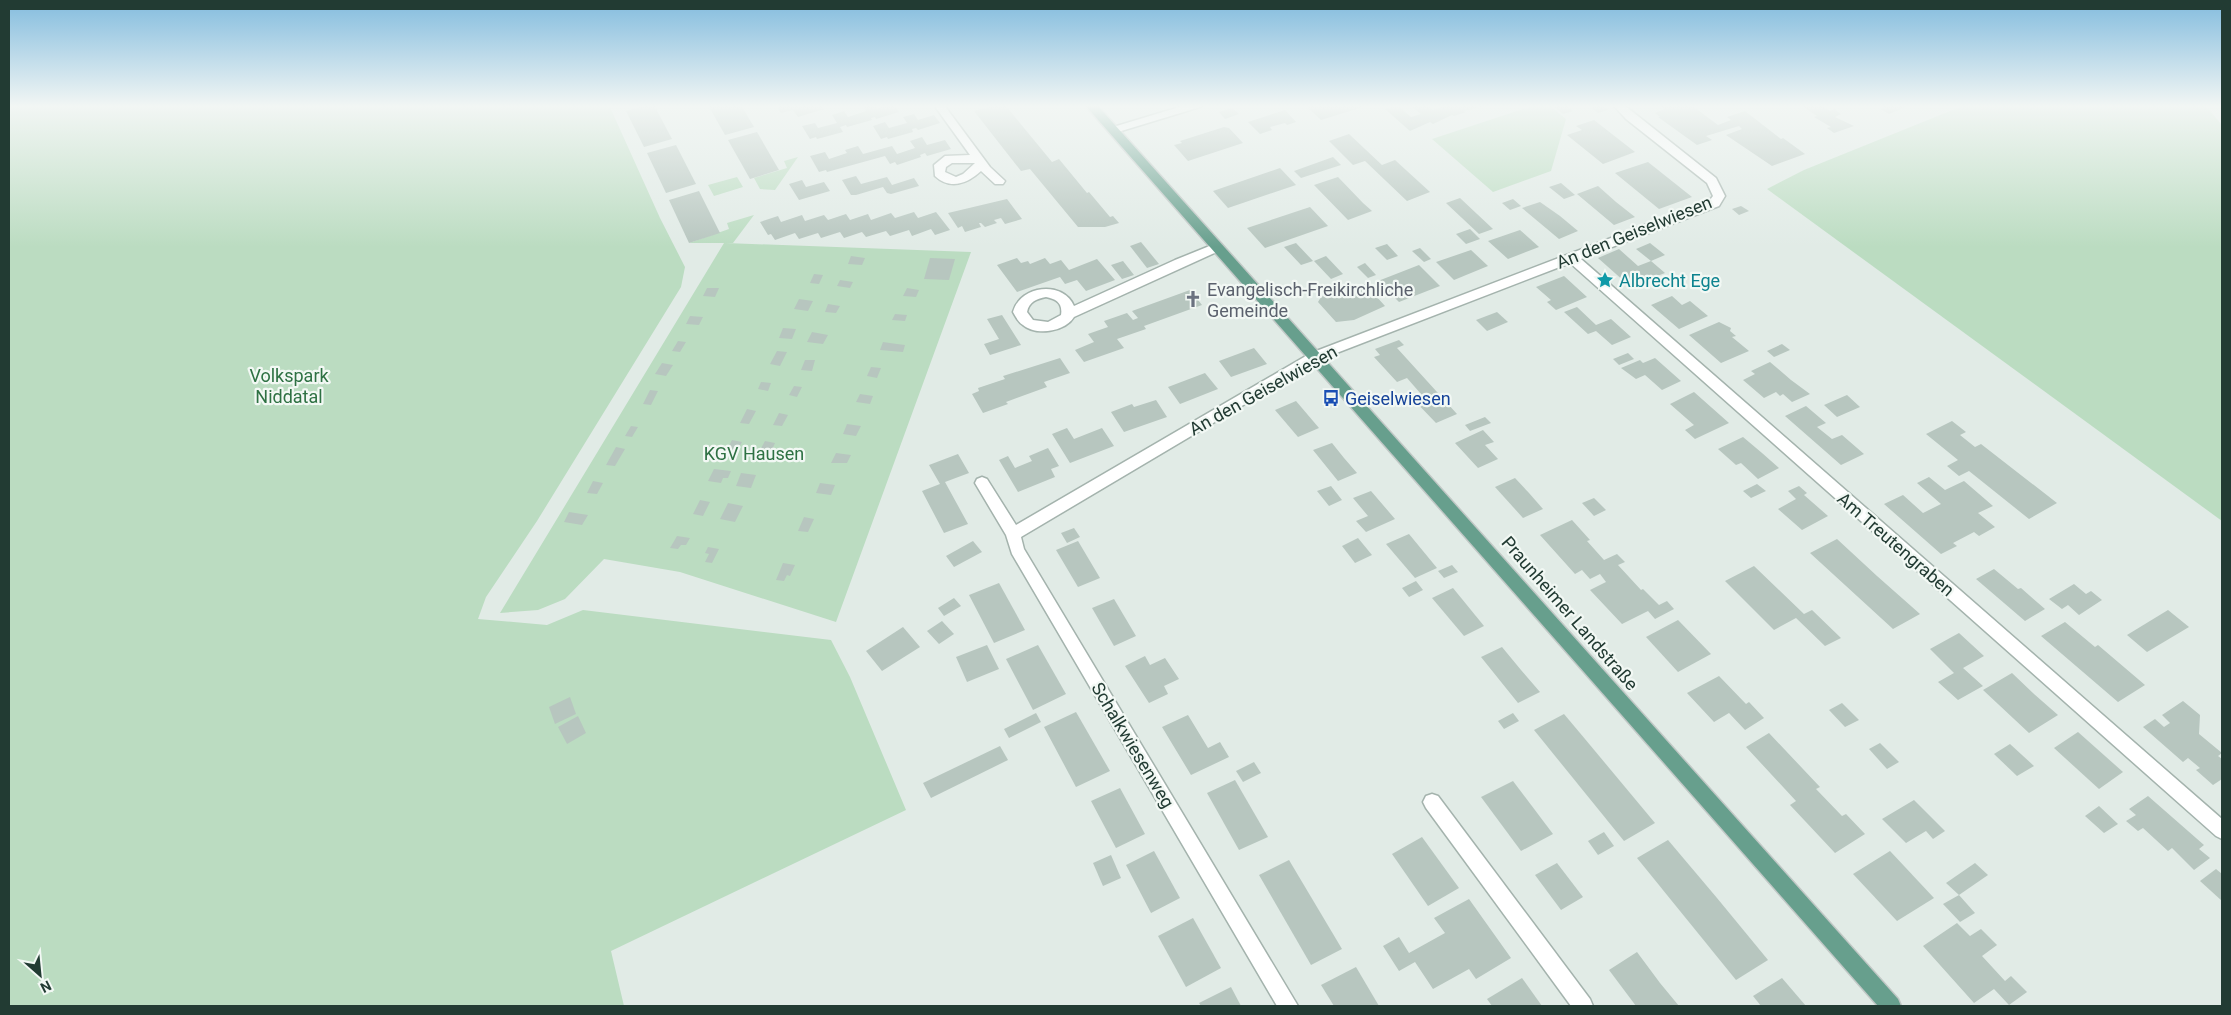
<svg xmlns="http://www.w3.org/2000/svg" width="2231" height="1015" viewBox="0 0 2231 1015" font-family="Roboto,sans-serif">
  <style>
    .green { fill: #bbdcc1 }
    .building { fill: #b7c6bf }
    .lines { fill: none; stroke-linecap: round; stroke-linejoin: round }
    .minor-casing { stroke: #a4b3ad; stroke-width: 3 }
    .major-casing { stroke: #c1c8c6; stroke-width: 3 }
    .minor { fill: #fff; fill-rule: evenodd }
    .major { fill: #679f8d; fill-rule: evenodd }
    .labels { text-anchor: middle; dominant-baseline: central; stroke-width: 4.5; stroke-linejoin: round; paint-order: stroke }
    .street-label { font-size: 18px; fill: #223b33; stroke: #f2f8f4 }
    .culture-label { font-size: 18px; fill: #0d838f; stroke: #f2f8f4; text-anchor: start }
    .worship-label { font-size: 18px; fill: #5b616d; stroke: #f2f8f4; text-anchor: start }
    .park-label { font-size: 18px; fill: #2e7143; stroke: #f2f8f4 }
    .transit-label { font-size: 18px; fill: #164399; stroke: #f2f8f4; text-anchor: start }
  </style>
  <rect width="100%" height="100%" fill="#e1ebe6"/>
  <g class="green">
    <path d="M9 105H609L660 218 685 267 681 287 537 521 486 597 478 619 547 625 583 610 831 640 850 677 906 810 611 951 624 1006H9Z"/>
    <path d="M1535 105H1549L1566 119 1551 171 1493 192 1432 139Z"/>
    <path d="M1965 105H2205L2222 125V521L1767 189 1804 170Z"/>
    <path d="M798 157 775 190 760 189 754 178 787 168 784 161Z"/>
    <path d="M737 177 743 187 714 196 708 185Z"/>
    <path d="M754 215 733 243H726L971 252 836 622 680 572 604 559 565 599 538 610 500 613 724 243H689L729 229 727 223Z"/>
  </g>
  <g class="building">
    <path d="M648 105H654L672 139 644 147 626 111Z"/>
    <path d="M708 105H741L754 127 725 135Z"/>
    <path d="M776 105H821L824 109 798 117 793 110 781 113Z"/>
    <path d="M867 105H875L877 108 894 105 899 112 876 119 875 117 871 118 872 120 847 127 846 125 840 127 843 132 817 139 816 137 810 139 802 126 815 123 818 128 837 123 832 115 844 111 848 117 866 111 863 106Z"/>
    <path d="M996 105H1005L1052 162 1059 159 1087 193 1089 192 1110 217 1113 216 1119 223 1105 227H1078L1030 169 1021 171 974 111Z"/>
    <path d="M1305 105H1369L1321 120Z"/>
    <path d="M1397 105 1411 117 1421 114 1410 105H1427L1433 110 1442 107 1440 105H1489L1463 111 1466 112 1454 116 1452 115 1433 124 1430 122 1410 131 1385 109Z"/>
    <path d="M1552 105H1565L1573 111 1563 114Z"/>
    <path d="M1589 105H1602L1608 110 1598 113Z"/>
    <path d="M1659 105H1691L1718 125 1731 120 1727 117 1745 111 1781 139 1783 138 1805 154 1772 166 1726 135 1742 129 1739 126 1706 136 1712 140 1697 145 1658 117H1660L1655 113 1665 109Z"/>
    <path d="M1806 105H1821L1830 111 1834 109 1841 114 1835 117 1854 126 1834 133 1827 128 1831 127 1814 117 1817 116 1802 106Z"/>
    <path d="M1880 105H1906L1908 106 1889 114 1881 109 1884 108Z"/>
    <path d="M1232 108 1239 114 1225 119 1219 112Z"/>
    <path d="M1285 110 1296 122 1287 125 1285 123 1270 127 1272 130 1260 134 1248 122Z"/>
    <path d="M914 114 918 120 934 115 940 123 918 130 916 128 912 129 913 132 888 139 887 137 881 139 873 126 885 122 889 128 907 123 903 117Z"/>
    <path d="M1594 120 1635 152 1603 164 1567 135 1582 130 1576 126Z"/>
    <path d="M1224 127 1229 128 1243 143 1188 161 1174 145 1182 143 1180 141Z"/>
    <path d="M757 132 779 170 750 179 728 140Z"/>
    <path d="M1349 134 1382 165 1395 160 1430 192 1407 201 1365 161 1353 165 1329 141Z"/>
    <path d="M922 137 927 145 945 140 951 149 927 156 925 153 920 155 921 157 897 165 895 162 890 164 885 156 827 172 826 170 819 172 810 156 825 152 829 159 847 153 845 150 858 146 863 154 892 146 897 154 915 148 910 141Z"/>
    <path d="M676 145 696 184 666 193 647 153Z"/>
    <path d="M1333 157 1341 165 1301 178 1294 171Z"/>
    <path d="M1648 162 1692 197 1659 209 1615 173Z"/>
    <path d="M1280 168 1296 185 1228 208 1213 191Z"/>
    <path d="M856 176 861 184 887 177 892 185 914 178 919 186 891 194 887 193 883 187 856 195H851L842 180Z"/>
    <path d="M1338 177 1363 203 1372 211 1348 220 1314 185Z"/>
    <path d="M802 180 806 187 824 182 830 191 799 200 789 184Z"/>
    <path d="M1561 183 1575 195 1564 199 1549 187Z"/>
    <path d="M1598 186 1616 202 1635 217 1614 225 1577 194Z"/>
    <path d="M699 191 720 233 689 243 669 200Z"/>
    <path d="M1460 198 1493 229 1479 234 1446 203Z"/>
    <path d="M1007 199 1022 219 1005 224 1001 218 994 220 997 223 985 227 981 223H979L981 227 965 232 962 226 958 228 948 213Z"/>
    <path d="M1513 199 1521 206 1510 210 1502 203Z"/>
    <path d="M1540 202 1560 216 1578 231 1559 239 1522 208Z"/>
    <path d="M1741 206 1749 211 1739 215 1732 209Z"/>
    <path d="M1310 207 1328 226 1265 248 1247 228Z"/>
    <path d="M914 212 918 218 936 212 950 230 935 235 931 229 912 236 909 230 890 236 886 231 866 237 862 232 844 238 840 232 821 238 818 233 799 239 795 233 775 240 771 234 768 235 760 222 778 216 781 222 802 215 805 221 824 215 828 220 846 214 850 220 868 214 871 220 891 213 895 218Z"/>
    <path d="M1470 229 1480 239 1466 244 1456 234Z"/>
    <path d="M1520 230 1539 247 1508 259 1488 241Z"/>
    <path d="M1141 242 1159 264 1147 268 1130 246Z"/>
    <path d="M1296 243 1313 261 1301 265 1284 247Z"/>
    <path d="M1650 243 1665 255 1651 261 1636 249Z"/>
    <path d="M1387 244 1398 256 1387 260 1375 248Z"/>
    <path d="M1420 248 1431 259 1424 262 1412 251Z"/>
    <path d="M1619 249 1638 266 1651 261 1665 273 1644 281 1639 277 1625 282 1598 258Z"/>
    <path d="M1471 250 1488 266 1454 280 1436 262Z"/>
    <path d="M851 256 865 258 862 265 848 264Z"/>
    <path d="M1326 256 1343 274 1331 279 1314 261Z"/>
    <path d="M930 258 955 259 949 280 924 279Z"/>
    <path d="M1017 258 1021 263 1028 261 1030 264 1045 258 1050 264 1061 260 1069 270 1097 259 1115 280 1086 291 1077 280 1065 284 1060 277 1017 292 997 265Z"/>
    <path d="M1123 261 1134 275 1122 279 1111 265Z"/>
    <path d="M1365 263 1376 275 1368 278 1357 267Z"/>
    <path d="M1419 265 1440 286 1399 302 1378 281Z"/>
    <path d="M814 274 823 275 819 284 810 283Z"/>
    <path d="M1564 276 1587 297 1556 310 1547 302 1551 300 1536 287Z"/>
    <path d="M840 280 853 282 850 288 837 286Z"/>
    <path d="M1365 284 1385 306 1354 320 1336 322 1318 302 1321 297 1329 294 1336 295Z"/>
    <path d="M707 288H719L715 297 703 296Z"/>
    <path d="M907 288 919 290 916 297 903 296Z"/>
    <path d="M1190 290 1202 305 1144 326 1146 329 1117 339 1124 348 1084 362 1075 350 1094 342 1088 334 1108 327 1104 321 1127 313 1133 320 1138 318 1132 311Z"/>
    <path d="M1672 296 1682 305 1690 301 1708 316 1679 329 1651 305Z"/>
    <path d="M799 299 813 301 808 311 794 309Z"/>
    <path d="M828 304 840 306 836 313 825 312Z"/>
    <path d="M1577 307 1596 325 1611 319 1631 337 1612 345 1596 331 1588 334 1564 312Z"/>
    <path d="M1497 312 1508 322 1487 331 1476 320Z"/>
    <path d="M895 314 907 315 905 321 892 320Z"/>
    <path d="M1002 315 1021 345 990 355 984 344 999 339 987 319Z"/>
    <path d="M690 316 703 317 699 325 686 324Z"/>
    <path d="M1719 322 1731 328 1730 331 1736 336 1732 337 1749 351 1721 363 1689 335Z"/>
    <path d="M783 328 796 329 792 339 779 338Z"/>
    <path d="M812 332 828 335 823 344 807 342Z"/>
    <path d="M1399 340 1404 345 1397 348 1457 414 1436 423 1412 398 1421 394 1407 378 1397 382 1374 357 1380 355 1375 349Z"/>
    <path d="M678 341 686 342 680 352 672 351Z"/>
    <path d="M883 342 897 344 905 345 903 352 880 350Z"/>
    <path d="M1782 344 1790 350 1774 357 1767 351Z"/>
    <path d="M1254 348 1267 364 1231 377 1219 361Z"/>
    <path d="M777 351 787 352 780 366 770 364Z"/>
    <path d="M1628 353 1634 359 1619 365 1613 359Z"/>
    <path d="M1060 358 1070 373 1044 382 1047 387 1006 402 1008 404 983 413 972 394 979 391 978 388 1005 379 1003 376Z"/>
    <path d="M1655 358 1681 381 1662 390 1645 375 1636 379 1621 368 1640 360 1643 363Z"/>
    <path d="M805 360H815L812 371 801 370Z"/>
    <path d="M1770 362 1791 380 1810 394 1792 402 1783 394 1780 396 1776 392 1764 398 1743 380 1755 374 1751 371Z"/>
    <path d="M662 363 673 365 666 376 655 374Z"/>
    <path d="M871 367 881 368 877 378 867 376Z"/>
    <path d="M1205 373 1218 389 1180 404 1168 387Z"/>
    <path d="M761 382 771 383 768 391 758 389Z"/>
    <path d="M794 386 802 387 797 397 789 395Z"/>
    <path d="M650 390 658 391 651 405 643 404Z"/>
    <path d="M1694 392 1729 423 1695 439 1685 430 1694 425 1670 404Z"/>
    <path d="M860 394 873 396 870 404 856 402Z"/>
    <path d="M1847 395 1860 407 1837 417 1824 405Z"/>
    <path d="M1156 400 1167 417 1124 432 1111 412 1132 404 1134 407Z"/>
    <path d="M1296 401 1319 428 1298 437 1275 410Z"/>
    <path d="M1806 406 1826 423 1817 427 1832 439 1842 435 1864 454 1841 465 1785 416Z"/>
    <path d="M747 409 756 411 749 424 740 423Z"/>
    <path d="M779 413 788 415 782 426 773 425Z"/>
    <path d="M1485 417 1491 423 1470 431 1465 425Z"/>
    <path d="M1952 421 1966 432 1960 435 1975 447 1981 444 2057 503 2029 519 1969 471 1959 476 1947 466 1958 460 1926 434Z"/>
    <path d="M847 424 861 426 856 436 843 434Z"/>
    <path d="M631 426 638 427 632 437 625 436Z"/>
    <path d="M1067 428 1074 439 1102 428 1114 446 1070 463 1052 434Z"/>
    <path d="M1483 430 1494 442 1485 445 1498 459 1478 468 1455 443Z"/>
    <path d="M1743 437 1762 453 1779 468 1758 479 1741 463 1736 465 1718 449Z"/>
    <path d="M732 440 742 442 736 453 726 451Z"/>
    <path d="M765 441 775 443 770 454 759 452Z"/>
    <path d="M1332 443 1344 458 1357 473 1338 481 1313 450Z"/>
    <path d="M616 447 625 449 615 466 606 465Z"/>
    <path d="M1048 448 1059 466 1051 469 1055 477 1018 492 999 460 1008 456 1015 468 1032 461 1029 456Z"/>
    <path d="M836 453 851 455 847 463H831Z"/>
    <path d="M958 454 969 473 945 482 968 524 944 533 922 491 940 484 929 465Z"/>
    <path d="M714 469 731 471 728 478H723L721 483 708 481Z"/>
    <path d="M741 473 756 475 751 488 736 486Z"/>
    <path d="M1929 477 1945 490 1964 481 1993 506 1978 513 1995 527 1979 536 1974 532 1953 543 1957 546 1941 554 1884 504 1903 495 1923 513 1941 504 1917 483Z"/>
    <path d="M1515 478 1529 493 1543 509 1523 518 1495 487Z"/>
    <path d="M593 481 603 483 597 494 587 493Z"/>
    <path d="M820 483 835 485 831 495 816 493Z"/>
    <path d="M1757 484 1766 491 1751 498 1743 491Z"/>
    <path d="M1331 486 1342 500 1329 506 1317 491Z"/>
    <path d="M1799 486 1807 493 1804 495 1828 516 1802 530 1778 509 1796 499 1788 491Z"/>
    <path d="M1371 491 1395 519 1366 532 1356 521 1368 516 1353 498Z"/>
    <path d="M1594 498 1606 510 1594 516 1582 503Z"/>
    <path d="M700 500 710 502 703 516 693 514Z"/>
    <path d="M728 503 743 506 735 522 720 519Z"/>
    <path d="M569 512 588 515 582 525 564 522Z"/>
    <path d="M804 517 814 519 808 532 798 531Z"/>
    <path d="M1572 520 1590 540 1587 541 1604 560 1617 554 1625 562 1618 565 1641 590 1643 589 1659 605 1667 601 1674 609 1655 619 1648 611 1622 624 1590 590 1606 582 1600 574 1590 579 1582 570 1575 574 1540 535Z"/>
    <path d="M1074 528 1080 537 1067 543 1061 533Z"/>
    <path d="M1409 534 1437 568 1415 578 1386 544Z"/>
    <path d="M677 536 690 538 686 545H681L678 549 670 548Z"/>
    <path d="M1358 538 1372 555 1355 563 1342 546Z"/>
    <path d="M1837 539 1877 576 1920 614 1893 629 1810 553Z"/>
    <path d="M973 541 982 552 954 567 946 556Z"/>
    <path d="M1078 541 1100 578 1078 587 1056 550Z"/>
    <path d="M708 547 719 549 712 563 705 562 709 554 705 553Z"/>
    <path d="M783 563 795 565 790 576 787 575 784 581 776 580Z"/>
    <path d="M1452 565 1458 572 1444 578 1438 571Z"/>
    <path d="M1754 566 1804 614 1812 610 1841 638 1825 646 1796 618 1774 630 1725 581Z"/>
    <path d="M1994 569 2018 589 2021 588 2045 609 2025 621 1976 579Z"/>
    <path d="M1416 581 1423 590 1409 597 1402 588Z"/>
    <path d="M999 583 1025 630 994 643 969 595Z"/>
    <path d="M2074 584 2086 594 2091 591 2102 600 2079 615 2068 605 2062 609 2049 599Z"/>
    <path d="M1453 588 1484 626 1464 636 1432 598Z"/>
    <path d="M954 598 961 606 944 616 938 608Z"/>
    <path d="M1114 599 1136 636 1114 646 1092 608Z"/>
    <path d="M2168 610 2189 627 2147 652 2127 635Z"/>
    <path d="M1678 620 1711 654 1678 672 1646 637Z"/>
    <path d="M942 621 954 634 939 644 927 631Z"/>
    <path d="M2065 622 2095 647 2098 645 2145 685 2118 702 2041 636Z"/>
    <path d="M903 627 920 647 882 671 866 651Z"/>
    <path d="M1959 633 1984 656 1963 668 1983 686 1958 700 1938 682 1954 673 1930 649Z"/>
    <path d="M987 645 999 669 967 682 956 657Z"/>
    <path d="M1038 645 1066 694 1033 710 1006 659Z"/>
    <path d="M1502 647 1521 670 1540 692 1518 703 1481 657Z"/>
    <path d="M1145 656 1150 665 1165 658 1179 679 1164 686 1168 694 1149 703 1125 666Z"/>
    <path d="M2012 673 2034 694 2058 715 2029 733 1983 690Z"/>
    <path d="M1719 676 1746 704 1749 702 1764 718 1745 730 1729 713 1714 722 1687 693Z"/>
    <path d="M570 697 576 714 555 724 549 707Z"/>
    <path d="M2183 701 2200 715 2199 734 2222 753 2218 756 2222 759V779L2213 785 2196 770 2200 768 2188 758 2183 762 2143 727 2155 719 2164 727 2170 723 2162 715Z"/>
    <path d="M1842 703 1859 720 1845 727 1829 710Z"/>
    <path d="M1076 712 1110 771 1076 787 1044 727Z"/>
    <path d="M1036 713 1041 722 1009 738 1004 729Z"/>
    <path d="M1513 713 1519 721 1504 729 1498 721Z"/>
    <path d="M1564 714 1585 739 1655 823 1624 841 1534 730Z"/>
    <path d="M1188 715 1208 748 1220 742 1229 757 1191 775 1162 727Z"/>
    <path d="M578 716 586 733 567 744 558 727Z"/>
    <path d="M2078 732 2123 772 2099 789 2054 748Z"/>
    <path d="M1769 733 1820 787 1816 789 1842 816 1846 814 1865 834 1835 853 1790 805 1796 801 1746 747Z"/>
    <path d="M1880 743 1899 762 1887 769 1869 749Z"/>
    <path d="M2010 744 2034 766 2017 776 1994 754Z"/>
    <path d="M1000 746 1008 760 931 798 923 783Z"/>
    <path d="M1254 762 1261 773 1243 782 1236 771Z"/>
    <path d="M1235 780 1268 837 1239 850 1207 793Z"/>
    <path d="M1513 781 1553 834 1521 851 1481 797Z"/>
    <path d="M1120 788 1145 834 1116 848 1091 801Z"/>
    <path d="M2148 796 2204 845 2199 849 2210 858 2194 870 2172 848 2168 851 2143 828 2138 831 2126 821 2136 815 2129 809Z"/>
    <path d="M1914 800 1945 831 1933 839 1926 831 1906 843 1882 819Z"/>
    <path d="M2099 806 2118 824 2104 833 2085 816Z"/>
    <path d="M1604 832 1614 846 1598 855 1588 841Z"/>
    <path d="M1422 837 1459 888 1428 906 1392 854Z"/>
    <path d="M1668 840 1717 898 1768 960 1736 980 1637 858Z"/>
    <path d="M1154 851 1180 898 1151 913 1126 865Z"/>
    <path d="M1890 851 1934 898 1897 921 1853 874Z"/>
    <path d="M1111 855 1121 878 1103 886 1093 863Z"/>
    <path d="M1289 860 1342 949 1311 965 1259 875Z"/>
    <path d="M1557 863 1583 897 1561 910 1535 875Z"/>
    <path d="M1975 863 1988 875 1959 895 1946 883Z"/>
    <path d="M2216 869 2222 874V901L2200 881Z"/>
    <path d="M1959 895 1975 913 1960 922 1943 904Z"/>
    <path d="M1469 899 1511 958 1476 979 1469 969 1433 989 1415 962 1399 971 1383 946 1399 937 1409 953 1445 933 1434 918Z"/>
    <path d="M1193 918 1221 968 1186 987 1158 936Z"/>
    <path d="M1957 923 1970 936 1981 929 1997 945 1982 956 2005 981 2011 976 2027 992 2009 1005 1994 989 1974 1003 1923 946Z"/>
    <path d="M1637 952 1660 983 1679 1006H1636L1609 970Z"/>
    <path d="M1356 967 1379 1006H1334L1321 985Z"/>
    <path d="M1522 978 1542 1006H1492L1487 999Z"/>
    <path d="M1782 978 1806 1006H1761L1753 996Z"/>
    <path d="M1231 987 1241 1006H1201L1199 1003Z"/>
  </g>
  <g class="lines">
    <g class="minor-casing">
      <g id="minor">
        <path d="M934 105H944L990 167 1005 181 1003 184H995L981 171C967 184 950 190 935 176L934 165 945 156 970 155ZM952 163H975L963 174 956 177 945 172 946 167Z"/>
        <path d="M1186 105H1202L1200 107 1118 132H1110L1108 130 1110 128Z"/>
        <path d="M1613 105H1624L1716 178 1725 196 1719 206 1581 259 2222 819V839L2216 836 1570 263 1321 359 1021 537 1024 549 1298 1006H1277L1012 554 1006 535 975 483 977 479 982 477 987 479 1016 525 1311 353 1710 200 1713 196 1707 183 1626 119Z"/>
        <path d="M1217 243 1223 247 1221 250 1074 317C1065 332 1036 336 1023 325 1018 322 1016 317 1013 312 1020 285 1063 280 1074 306L1175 260ZM1046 297C1056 299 1063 303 1061 315L1048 322 1033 320 1027 312C1029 302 1036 299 1046 297Z"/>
        <path d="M1432 794 1438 796 1590 999 1593 1006H1571L1426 808 1423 802 1426 796Z"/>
      </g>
    </g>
    <g class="major-casing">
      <path id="major" d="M1085 105H1097L1898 999 1901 1006H1878Z"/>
    </g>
    <use href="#minor" class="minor"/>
    <use href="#major" class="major"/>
  </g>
  <linearGradient id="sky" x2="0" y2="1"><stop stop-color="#83bcde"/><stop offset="0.43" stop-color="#f2f6f4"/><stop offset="1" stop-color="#f2f6f4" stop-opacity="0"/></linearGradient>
  <rect width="2231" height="247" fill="url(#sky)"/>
  <defs>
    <g id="sight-bare" transform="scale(1.35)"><path d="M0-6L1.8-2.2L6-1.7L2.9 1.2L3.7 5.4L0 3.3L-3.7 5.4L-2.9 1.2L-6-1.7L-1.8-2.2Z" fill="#0f9aa8" stroke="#f2f8f4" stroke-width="2.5" paint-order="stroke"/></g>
    <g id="church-bare" transform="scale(1.35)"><path d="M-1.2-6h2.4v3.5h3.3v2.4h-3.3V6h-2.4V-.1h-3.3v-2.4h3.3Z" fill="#6b7280" stroke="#f2f8f4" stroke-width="2.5" paint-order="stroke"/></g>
    <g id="bus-bare" transform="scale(1.35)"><path d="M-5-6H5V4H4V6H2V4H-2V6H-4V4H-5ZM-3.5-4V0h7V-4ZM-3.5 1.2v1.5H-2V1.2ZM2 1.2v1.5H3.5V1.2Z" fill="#1a4fb4" stroke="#f2f8f4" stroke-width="2.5" paint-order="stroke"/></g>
  </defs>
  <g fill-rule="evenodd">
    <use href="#sight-bare" x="1605" y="280"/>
    <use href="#church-bare" x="1193" y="299"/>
    <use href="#bus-bare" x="1331" y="398"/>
  </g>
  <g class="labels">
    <g class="street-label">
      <text transform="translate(1634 232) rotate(-22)">An den Geiselwiesen</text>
      <text transform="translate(1263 390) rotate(-29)">An den Geiselwiesen</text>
      <text transform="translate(1896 544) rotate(41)">Am Treutengraben</text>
      <text transform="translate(1570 613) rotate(49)">Praunheimer Landstraße</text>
      <text transform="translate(1133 745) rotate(59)">Schalkwiesenweg</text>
    </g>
    <g class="culture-label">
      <text x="1619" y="280">Albrecht Ege</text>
    </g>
    <g class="worship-label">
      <text x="1207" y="289">Evangelisch-Freikirchliche<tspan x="1207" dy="21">Gemeinde</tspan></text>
    </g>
    <g class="park-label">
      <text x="289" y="375">Volkspark<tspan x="289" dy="21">Niddatal</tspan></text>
      <text x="754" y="453">KGV Hausen</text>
    </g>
    <g class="transit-label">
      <text x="1345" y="398">Geiselwiesen</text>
    </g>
  </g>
  <rect width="2231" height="1015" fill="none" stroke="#223b33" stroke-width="20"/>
  <g transform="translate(40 975) rotate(153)" stroke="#f2f8f4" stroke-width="4" paint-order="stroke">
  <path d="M0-4L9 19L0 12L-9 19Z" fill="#223b33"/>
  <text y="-8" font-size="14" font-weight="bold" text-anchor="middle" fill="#223b33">N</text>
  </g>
</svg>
